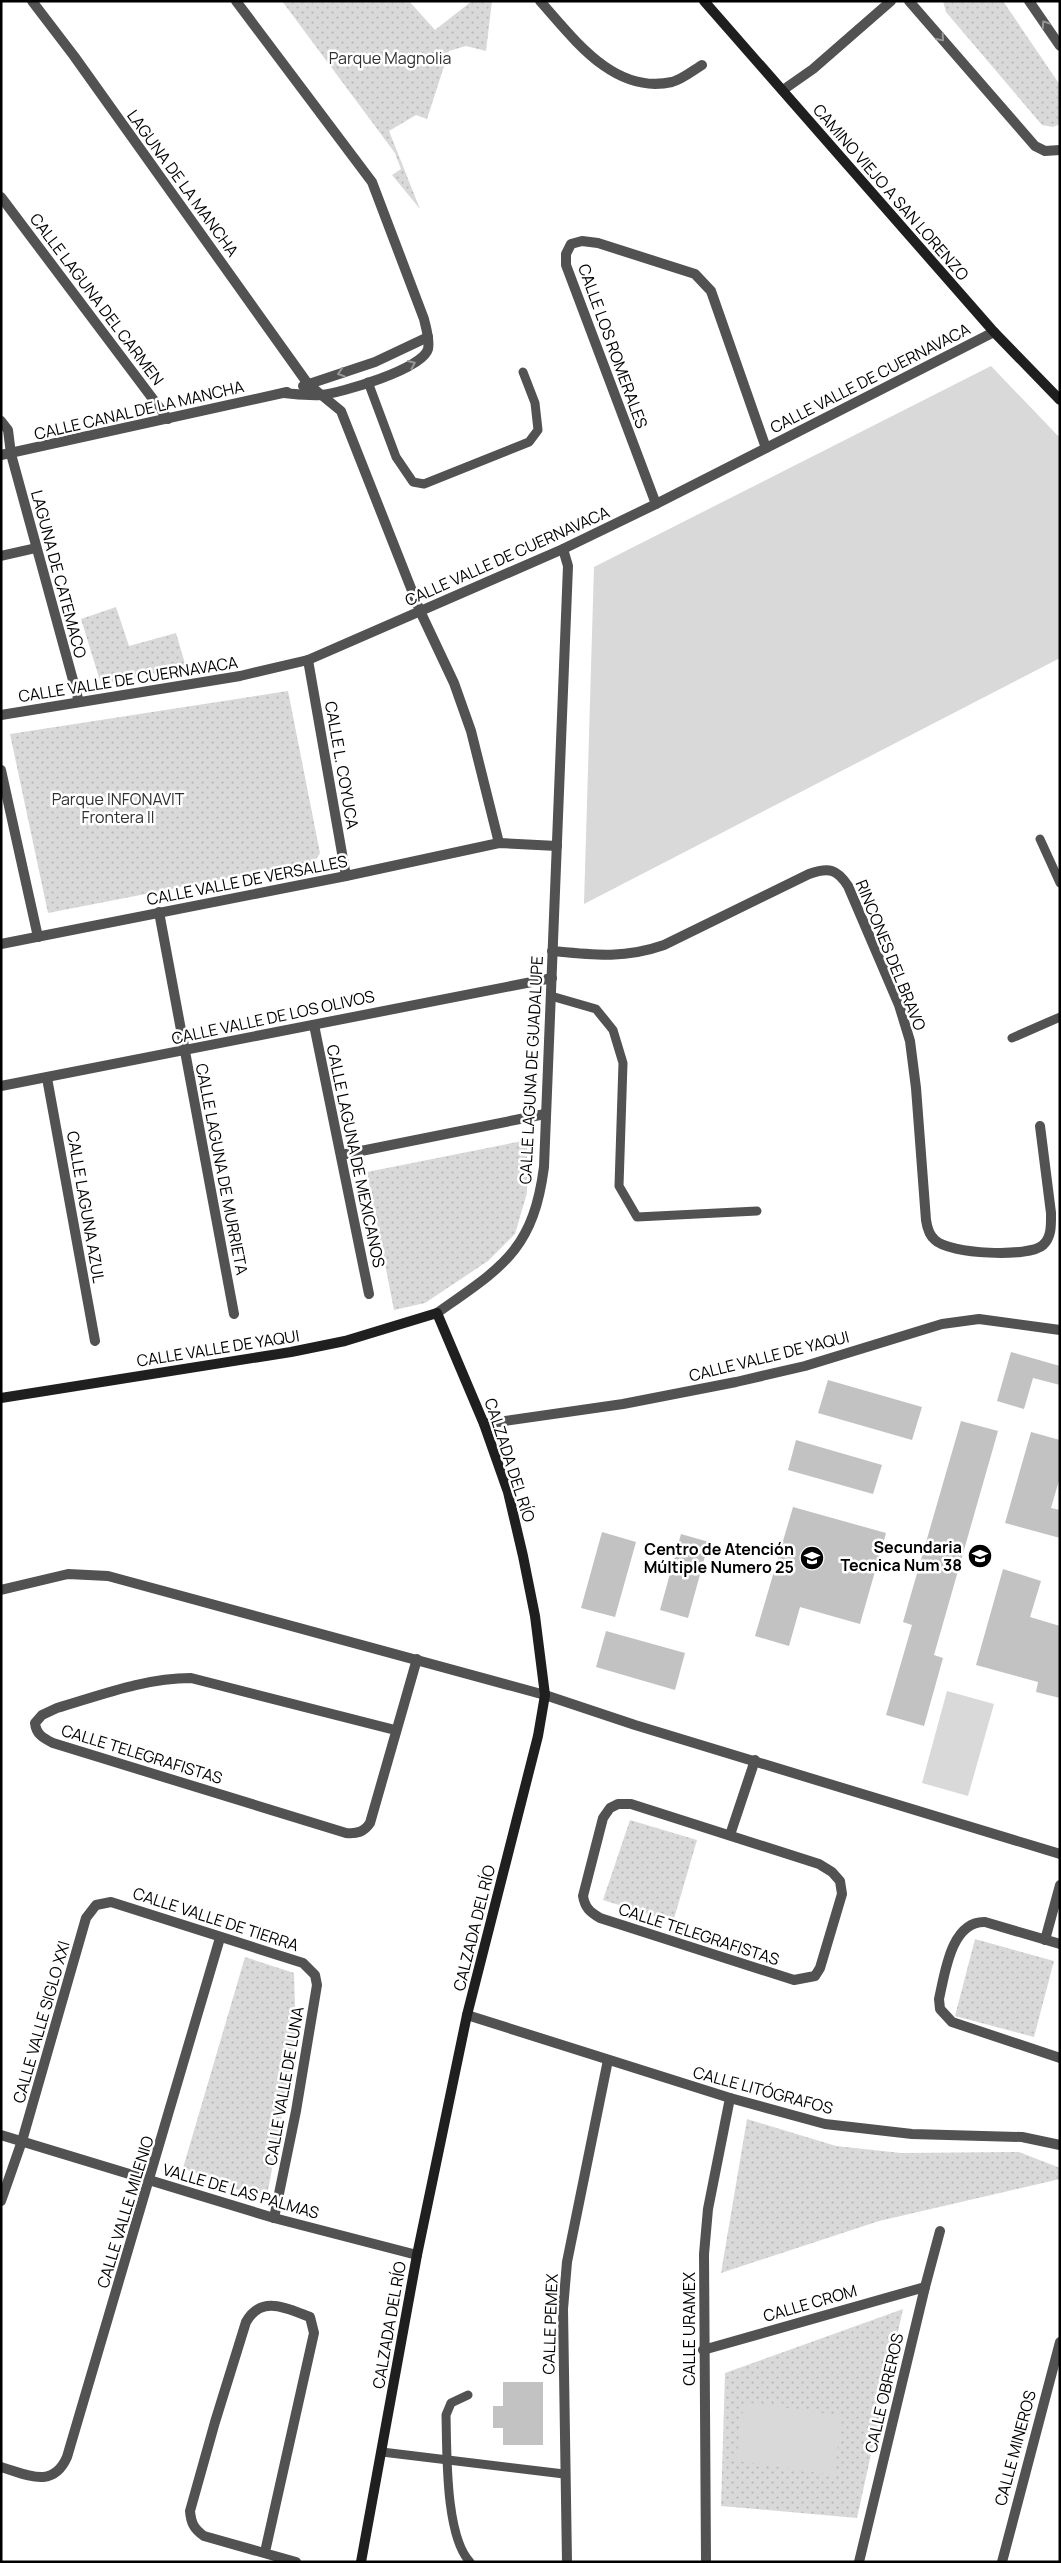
<svg xmlns="http://www.w3.org/2000/svg" width="1061" height="2563" viewBox="0 0 1061 2563" font-family="Manrope,sans-serif">
  <style>
    .grass { fill: url(#grass-dots) }
    .pitch { fill: #d9d9d9 }
    .building { fill: #c2c2c2 }
    .lines { fill: none; stroke-linecap: round; stroke-linejoin: round }
    .lane { stroke: #525252; stroke-width: 9 }
    .street { stroke: #525252; stroke-width: 10 }
    .secondary { stroke: #1f1f1f; stroke-width: 10 }
    .oneway { stroke: #979797 }
    .labels { text-anchor: middle; dominant-baseline: central; stroke-width: 5; stroke-linejoin: round; paint-order: stroke }
    .park-label { font-size: 16px; fill: #303030; stroke: #fff }
    .street-label { font-size: 16px; fill: #000; stroke: #fff }
    .poi-label { font-size: 16px; font-weight: bold; fill: #000; stroke: #fff; text-anchor: end }
  </style>
  <defs>
    <pattern id="grass-dots" width="8" height="8" patternUnits="userSpaceOnUse" patternTransform="scale(1.25)"><rect width="8" height="8" fill="#d9d9d9"/><path d="M2 2h.1M6 6h.1" fill="none" stroke="#b8b8b8" stroke-width="1.8" stroke-linecap="round"/></pattern>
  </defs>
  <rect width="100%" height="100%" fill="#fff"/>
  <g class="grass">
    <path d="M282 1H409L435 30 472 1H492L486 51 466 46 449 51 427 119 416 115 389 131 420 209 392 175 401 169 395 153Z"/>
    <path d="M943 1H1003L1060 85V124L1053 127 1042 125 946 12Z"/>
    <path d="M116 607 129 646 176 633 186 667 101 684 81 619Z"/>
    <path d="M288 691 320 853 315 861 48 913 10 734Z"/>
    <path d="M527 1140V1193L515 1234 488 1261 425 1303 394 1310 367 1172Z"/>
    <path d="M630 1820 697 1840 673 1922 603 1900Z"/>
    <path d="M975 1939 1054 1961 1034 2037 955 2016Z"/>
    <path d="M245 1957 294 1973 296 2040 266 2201 183 2168Z"/>
    <path d="M747 2119 836 2146 901 2153 1019 2152 1060 2168V2179L879 2221 721 2273Z"/>
    <path d="M903 2309 857 2518 721 2506 725 2373Z"/>
  </g>
  <g class="pitch">
    <path d="M991 366 1060 438V658L584 904 594 567Z"/>
    <path d="M947 1691 994 1704 968 1796 922 1783Z"/>
    <path d="M744 2402 842 2416 834 2475 736 2461Z"/>
  </g>
  <g class="building">
    <path d="M1011 1352 1060 1366V1385L1033 1378 1024 1409 997 1401Z"/>
    <path d="M828 1380 922 1407 912 1440 818 1413Z"/>
    <path d="M961 1421 998 1431 934 1655 943 1658 924 1726 886 1715 912 1625 903 1622Z"/>
    <path d="M1031 1432 1060 1440V1477L1051 1508 1060 1510V1538L1005 1523Z"/>
    <path d="M796 1440 882 1465 873 1494 788 1470Z"/>
    <path d="M793 1507 886 1533 860 1624 800 1607 789 1646 755 1636Z"/>
    <path d="M602 1532 636 1542 615 1617 581 1608Z"/>
    <path d="M681 1534 709 1542 688 1618 660 1610Z"/>
    <path d="M1003 1569 1041 1581 1030 1617 1060 1626V1698L1036 1692 1038 1682 976 1665Z"/>
    <path d="M606 1631 685 1653 675 1690 596 1667Z"/>
    <path d="M503 2382H543V2445H503V2428H493V2406H503Z"/>
  </g>
  <g class="lines">
    <g class="lane">
      <path d="M368 382 396 457 413 482 424 484 529 442 538 430 535 403 523 372"/>
      <path d="M1040 839 1060 883"/>
      <path d="M551 996 596 1009 613 1030 623 1063 619 1186 637 1217 757 1211"/>
      <path d="M1012 1038 1060 1017"/>
      <path d="M468 2395 451 2403 446 2415C447 2451 445 2536 470 2562"/>
      <path d="M382 2452 564 2474"/>
    </g>
    <g class="street">
      <path d="M32 1 74 56 308 384 341 411 420 611 454 683 471 731 499 843"/>
      <path d="M236 1 372 182 424 319C426 328 430 340 428 349 423 369 341 393 321 395 309 396 295 394 283 393"/>
      <path d="M540 1C574 39 614 95 672 82 683 79 692 71 702 65"/>
      <path d="M909 1 1035 146 1045 151 1060 150"/>
      <path d="M1029 1 1060 46"/>
      <path d="M783 90 813 69 891 1"/>
      <path d="M1 197 168 419"/>
      <path d="M303 386 375 362 428 337"/>
      <path d="M1 421 8 430 11 454 79 702"/>
      <path d="M1 455 287 392"/>
      <path d="M656 504 566 265V254L571 244 582 241 598 243 695 274 711 291 766 448"/>
      <path d="M1 556 36 548"/>
      <path d="M308 660 346 876"/>
      <path d="M1 715 240 676 308 660 563 549 656 504 994 332"/>
      <path d="M1 770 38 937"/>
      <path d="M159 912 234 1314"/>
      <path d="M1 944 346 876 499 843 557 846"/>
      <path d="M552 951C593 955 624 959 664 945L809 874C829 867 837 869 848 886L899 1005 910 1041 916 1088 926 1220C927 1227 929 1235 935 1240 949 1254 1029 1258 1043 1245 1052 1237 1051 1224 1051 1213L1040 1126"/>
      <path d="M314 1025 369 1294"/>
      <path d="M47 1078 95 1341"/>
      <path d="M1 1086 552 978"/>
      <path d="M341 1155 545 1114"/>
      <path d="M437 1313C502 1267 533 1251 544 1167L568 566 563 549"/>
      <path d="M484 1424 623 1404 736 1382 805 1366 942 1324 979 1319 1060 1330"/>
      <path d="M1 1590 68 1574 108 1576 545 1695 635 1725 1060 1854"/>
      <path d="M395 1730 191 1678C145 1678 101 1695 57 1708L42 1715 35 1723C36 1734 43 1738 53 1743L346 1833C357 1834 364 1832 370 1823L417 1659"/>
      <path d="M618 1804H631L819 1864 832 1872 840 1881 842 1894 820 1968 815 1976 794 1980 600 1918C590 1912 585 1908 583 1896L603 1818 610 1808Z"/>
      <path d="M730 1835 755 1760"/>
      <path d="M1045 1940 1060 1885"/>
      <path d="M1060 1944 985 1922C951 1921 945 1973 939 1999L940 2009 952 2022 1060 2058"/>
      <path d="M467 2015 730 2098 825 2124 912 2134 1022 2137 1060 2145"/>
      <path d="M1 2135 274 2218 417 2255"/>
      <path d="M1 2201 22 2141 86 1918 96 1905 111 1902 303 1963 315 1975 317 1985 296 2111 274 2218"/>
      <path d="M703 2350 925 2287"/>
      <path d="M1 2467C28 2475 53 2489 67 2457L220 1938"/>
      <path d="M265 2552 314 2333 310 2317C286 2308 261 2295 246 2322L215 2422 190 2511C191 2523 194 2529 204 2536L296 2562"/>
      <path d="M567 2562 563 2309 567 2262 608 2060"/>
      <path d="M706 2562 704 2254 708 2209 730 2098"/>
      <path d="M859 2562 925 2287 940 2231"/>
      <path d="M1002 2562 1060 2342"/>
    </g>
    <g class="secondary">
      <path d="M704 1 994 332 1060 400"/>
      <path d="M1 1398 291 1352 345 1341 437 1313 484 1424 508 1492 523 1556 535 1616 545 1695 538 1736 467 2015 417 2255 361 2562"/>
    </g>
  </g>
  <defs><path id="oneway-chevron" d="M-2-3.5L2.5 0L-2 3.5" fill="none" stroke-width="1.6" stroke-linecap="round" stroke-linejoin="round" transform="scale(1.25)"/></defs>
  <g class="oneway">
    <use href="#oneway-chevron" transform="translate(1045 24) rotate(-124)"/>
    <use href="#oneway-chevron" transform="translate(941 38) rotate(49)"/>
    <use href="#oneway-chevron" transform="translate(412 364) rotate(-24)"/>
    <use href="#oneway-chevron" transform="translate(341 373) rotate(162)"/>
  </g>
  <defs>
    <g id="school-disc" transform="scale(1.25)"><circle r="9.5" fill="#000" stroke="#fff"/><path d="M0-5L7-2L0 1L-7-2ZM-4 1L0 2.5L4 1V4Q0 6-4 4Z" fill="#fff"/></g>
  </defs>
  <g fill-rule="evenodd">
    <use href="#school-disc" x="980" y="1556"/>
    <use href="#school-disc" x="812" y="1558"/>
  </g>
  <g class="labels">
    <g class="park-label">
      <text x="390" y="58">Parque Magnolia</text>
      <text x="118" y="799">Parque INFONAVIT<tspan x="118" dy="18">Frontera II</tspan></text>
    </g>
    <g class="street-label">
      <text transform="translate(183 183) rotate(54)">LAGUNA DE LA MANCHA</text>
      <text transform="translate(891 192) rotate(49)">CAMINO VIEJO A SAN LORENZO</text>
      <text transform="translate(97 299) rotate(53)">CALLE LAGUNA DEL CARMEN</text>
      <text transform="translate(613 346) rotate(70)">CALLE LOS ROMERALES</text>
      <text transform="translate(870 378) rotate(-27)">CALLE VALLE DE CUERNAVACA</text>
      <text transform="translate(139 410) rotate(-13)">CALLE CANAL DE LA MANCHA</text>
      <text transform="translate(507 556) rotate(-24)">CALLE VALLE DE CUERNAVACA</text>
      <text transform="translate(59 574) rotate(75)">LAGUNA DE CATEMACO</text>
      <text transform="translate(128 679) rotate(-9)">CALLE VALLE DE CUERNAVACA</text>
      <text transform="translate(342 765) rotate(80)">CALLE L. COYUCA</text>
      <text transform="translate(247 880) rotate(-11)">CALLE VALLE DE VERSALLES</text>
      <text transform="translate(891 955) rotate(68)">RINCONES DEL BRAVO</text>
      <text transform="translate(273 1017) rotate(-12)">CALLE VALLE DE LOS OLIVOS</text>
      <text transform="translate(531 1070) rotate(-87)">CALLE LAGUNA DE GUADALUPE</text>
      <text transform="translate(356 1156) rotate(78)">CALLE LAGUNA DE MEXICANOS</text>
      <text transform="translate(222 1169) rotate(79)">CALLE LAGUNA DE MURRIETA</text>
      <text transform="translate(86 1207) rotate(80)">CALLE LAGUNA AZUL</text>
      <text transform="translate(218 1348) rotate(-9)">CALLE VALLE DE YAQUI</text>
      <text transform="translate(769 1356) rotate(-14)">CALLE VALLE DE YAQUI</text>
      <text transform="translate(510 1460) rotate(72)">CALZADA DEL RÍO</text>
      <text transform="translate(142 1754) rotate(17)">CALLE TELEGRAFISTAS</text>
      <text transform="translate(216 1919) rotate(18)">CALLE VALLE DE TIERRA</text>
      <text transform="translate(474 1928) rotate(-76)">CALZADA DEL RÍO</text>
      <text transform="translate(699 1934) rotate(18)">CALLE TELEGRAFISTAS</text>
      <text transform="translate(41 2022) rotate(-74)">CALLE VALLE SIGLO XXI</text>
      <text transform="translate(284 2086) rotate(-80)">CALLE VALLE DE LUNA</text>
      <text transform="translate(763 2090) rotate(15)">CALLE LITÓGRAFOS</text>
      <text transform="translate(241 2191) rotate(16)">VALLE DE LAS PALMAS</text>
      <text transform="translate(125 2212) rotate(-73)">CALLE VALLE MILENIO</text>
      <text transform="translate(810 2303) rotate(-16)">CALLE CROM</text>
      <text transform="translate(550 2324) rotate(-88)">CALLE PEMEX</text>
      <text transform="translate(389 2325) rotate(-80)">CALZADA DEL RÍO</text>
      <text transform="translate(689 2329) rotate(-90)">CALLE URAMEX</text>
      <text transform="translate(884 2393) rotate(-77)">CALLE OBREROS</text>
      <text transform="translate(1015 2448) rotate(-75)">CALLE MINEROS</text>
    </g>
    <g class="poi-label">
      <text x="962" y="1547">Secundaria<tspan x="962" dy="18">Tecnica Num 38</tspan></text>
      <text x="794" y="1549">Centro de Atención<tspan x="794" dy="18">Múltiple Numero 25</tspan></text>
    </g>
  </g>
  <rect width="1061" height="2563" fill="none" stroke="#000000" stroke-width="5"/>
</svg>
